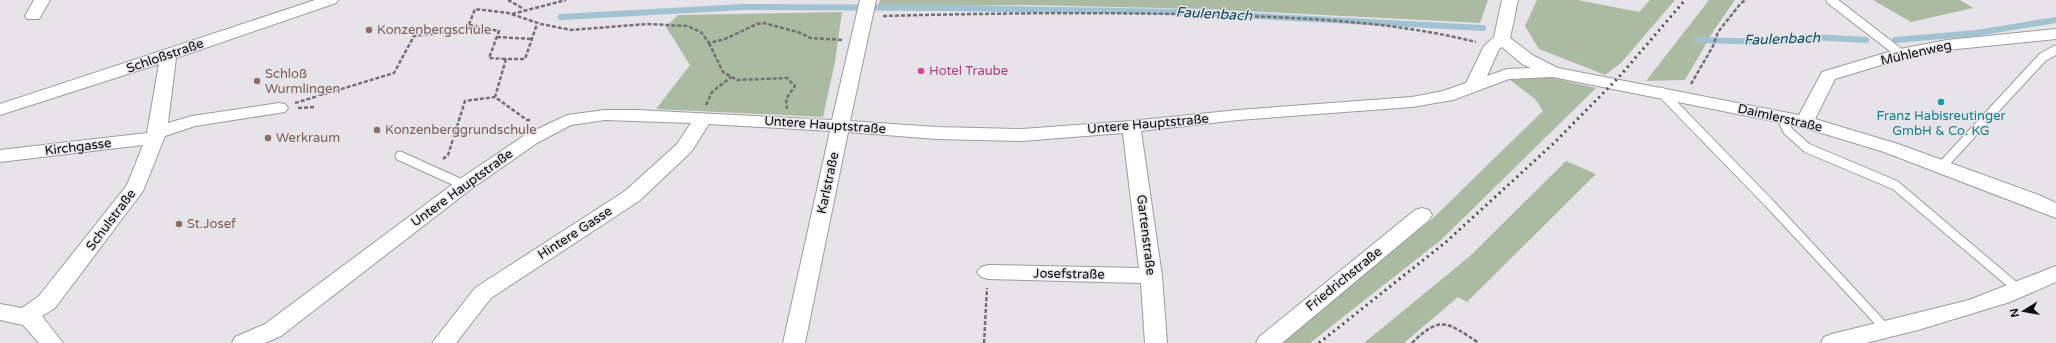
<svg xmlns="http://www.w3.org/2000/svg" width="2056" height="343" viewBox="0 0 2056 343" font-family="'Varela Round',sans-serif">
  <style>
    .green { fill: #abbba2 }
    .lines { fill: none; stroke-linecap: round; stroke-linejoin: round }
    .stream { stroke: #a1c2d1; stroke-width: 6 }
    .service-casing { stroke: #9d9ba0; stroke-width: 11 }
    .minor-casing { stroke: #9d9ba0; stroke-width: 2 }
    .path { stroke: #727074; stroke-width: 2.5; stroke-dasharray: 4 2; stroke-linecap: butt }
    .service { stroke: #fff; stroke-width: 9 }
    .minor { fill: #fff; fill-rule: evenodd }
    .rail { stroke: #4d4b4e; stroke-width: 3; stroke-dasharray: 2 4; stroke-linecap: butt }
    .education-dot { fill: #8d6e63; stroke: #e7e4e9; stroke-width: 1.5 }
    .hotel-dot { fill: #d1479c; stroke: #e7e4e9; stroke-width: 1.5 }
    .culture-dot { fill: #0f9aa8; stroke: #e7e4e9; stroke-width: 1.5 }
    .labels { text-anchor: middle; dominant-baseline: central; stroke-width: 3; stroke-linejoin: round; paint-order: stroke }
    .education-label { font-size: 13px; fill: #785e54; stroke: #e7e4e9; text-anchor: start }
    .street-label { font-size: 13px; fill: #0c0b0d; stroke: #e7e4e9 }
    .hotel-label { font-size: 13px; fill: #b23c85; stroke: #e7e4e9; text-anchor: start }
    .culture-label { font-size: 13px; fill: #0d838f; stroke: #e7e4e9 }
    .water-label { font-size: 14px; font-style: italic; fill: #03485e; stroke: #e7e4e9 }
  </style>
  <rect width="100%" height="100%" fill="#e7e4e9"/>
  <g class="green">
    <path d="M880 0H1488L1480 23 1205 9 1024 5 878 7Z"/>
    <path d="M1537 0H1578L1639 12 1650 0H1675L1621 63 1605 75 1539 49 1525 26Z"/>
    <path d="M1709 0H1735L1714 30 1685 80 1646 81Z"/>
    <path d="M1873 0H1960L1973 8 1911 22Z"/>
    <path d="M842 12 835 62 823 117 656 109 690 65 666 27 678 15Z"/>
    <path d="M1548 77 1596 88 1441 240 1310 343H1276L1431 220 1543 111 1535 99 1510 80Z"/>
    <path d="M1566 161 1596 174 1467 302 1458 297 1404 343H1364L1470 256Z"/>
  </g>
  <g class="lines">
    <g class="stream">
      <path d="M561 17 744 7 945 8 1181 12 1483 28"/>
      <path d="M1697 40 1772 42 1813 37 1866 40"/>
      <path d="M1895 40 1976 33 2056 20"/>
    </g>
    <g class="service-casing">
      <g id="service">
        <path d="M1831 0 1901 54"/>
        <path d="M1661 92 1769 203 1886 329"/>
        <path d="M1781 117 1788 131 1807 148 1895 185 2019 290"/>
        <path d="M400 156 464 185"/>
        <path d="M1941 167 2043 57 2056 50"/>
      </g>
    </g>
    <g class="minor-casing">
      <g id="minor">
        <path d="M34 0H50L39 19H27L25 16Z"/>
        <path d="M315 0H338L336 3 176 58 168 123 192 116 279 103 285 104 288 108 285 112 279 113 195 126 165 136 143 191 55 308 42 316 63 343H39L23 325 0 320V304L22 308 39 296 127 185 143 145 0 162V150L147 133 159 64 0 115V104Z"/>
        <path d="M860 0H876L850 121 936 127 1022 129 1131 121 1238 110 1412 97 1443 91 1466 83 1484 46 1494 37 1502 0H1518L1510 38 1534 56 1558 68 1799 115 1822 72 1895 50 1947 40 2056 29V39L1947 50 1904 58 1835 79 1815 119 1898 144 2039 195 2056 203V218L1884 152 1802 127 1553 77 1509 79 1453 100 1412 107 1238 120 1141 131 1162 276 1167 343H1145L1141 283 988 279 981 277 977 272 981 267 988 265 1139 268 1123 133 1022 141 936 139 848 132 805 343H783L830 131 709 124 691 152 639 201 491 298 456 343H432L475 288 625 191 677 144 691 123 605 120 571 125 537 143 471 189 281 336 265 343H232L235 337 265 324 457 181 525 135 567 115 605 110H637L832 120ZM1502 47 1522 64 1531 68 1507 69 1487 76 1499 49Z"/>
        <path d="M1422 208 1429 210 1432 215 1429 220 1282 343H1256L1259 337 1415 210Z"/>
        <path d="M2056 266V282L2010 302 1918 330 1866 343H1821L1824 337 1832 334 1969 300Z"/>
      </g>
    </g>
    <g class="path">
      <path d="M508 0 524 9"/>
      <path d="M512 14 566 0"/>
      <path d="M883 16C995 13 1107 12 1218 15 1305 18 1391 21 1476 42"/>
      <path d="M469 25 499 31 489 58 506 59"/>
      <path d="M497 37 532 39"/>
      <path d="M709 43 723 72 737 80 787 78 795 86 786 99 787 109"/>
      <path d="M1691 84 1713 46 1718 32 1741 3 1746 0"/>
      <path d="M295 103 394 73 414 36 458 31 460 28 468 27 475 9 508 13 541 24 571 30 647 24 687 26 701 32 709 43 725 39 757 24 764 23 801 33 810 38 842 40"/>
      <path d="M706 105 712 92 731 77"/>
      <path d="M298 108 315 107"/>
      <path d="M530 120H527L495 97 506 59H525L537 24"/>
      <path d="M443 159 448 155 465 101 495 97"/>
      <path d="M984 343 987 288"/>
      <path d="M1412 343C1441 314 1448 323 1479 343"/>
    </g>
    <use href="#service" class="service"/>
    <use href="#minor" class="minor"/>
    <path class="rail" d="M1319 343 1446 242 1554 143 1619 77 1685 0"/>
  </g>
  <g class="education-dot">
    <circle cx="369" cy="30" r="4"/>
    <circle cx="257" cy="81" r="4"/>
    <circle cx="377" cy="130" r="4"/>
    <circle cx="268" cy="138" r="4"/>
    <circle cx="179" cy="224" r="4"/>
  </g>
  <circle class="hotel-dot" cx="921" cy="71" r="4"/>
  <circle class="culture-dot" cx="1941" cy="102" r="4"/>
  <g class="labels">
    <g class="education-label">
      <text x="377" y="30">Konzenbergschule</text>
      <text x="265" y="74">Schloß<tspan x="265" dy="15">Wurmlingen</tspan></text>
      <text x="385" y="130">Konzenberggrundschule</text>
      <text x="276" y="138">Werkraum</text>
      <text x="187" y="224">St.Josef</text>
    </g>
    <g class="street-label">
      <text transform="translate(1916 53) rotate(-13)">Mühlenweg</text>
      <text transform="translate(165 56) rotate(-19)">Schloßstraße</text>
      <text transform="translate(1780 118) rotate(13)">Daimlerstraße</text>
      <text transform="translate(1148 124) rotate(-5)">Untere Hauptstraße</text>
      <text transform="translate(825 125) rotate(4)">Untere Hauptstraße</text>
      <text transform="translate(78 147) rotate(-7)">Kirchgasse</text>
      <text transform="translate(828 183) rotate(-78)">Karlstraße</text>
      <text transform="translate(462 188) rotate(-36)">Untere Hauptstraße</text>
      <text transform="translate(111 220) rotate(-53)">Schulstraße</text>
      <text transform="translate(575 233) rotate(-33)">Hintere Gasse</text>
      <text transform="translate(1146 235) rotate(83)">Gartenstraße</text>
      <text transform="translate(1069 274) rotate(1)">Josefstraße</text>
      <text transform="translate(1344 279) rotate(-39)">Friedrichstraße</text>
    </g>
    <g class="hotel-label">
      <text x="929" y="71">Hotel Traube</text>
    </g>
    <g class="culture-label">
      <text x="1941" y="116">Franz Habisreutinger<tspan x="1941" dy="15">GmbH &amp; Co. KG</tspan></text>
    </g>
    <g class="water-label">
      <text transform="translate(1214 14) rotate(3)">Faulenbach</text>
      <text transform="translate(1782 39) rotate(-2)">Faulenbach</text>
    </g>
  </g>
  <g transform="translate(2024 311) rotate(259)" stroke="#e7e4e9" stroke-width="3" paint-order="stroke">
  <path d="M0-3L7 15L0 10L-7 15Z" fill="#0c0b0d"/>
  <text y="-6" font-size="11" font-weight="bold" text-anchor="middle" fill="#0c0b0d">N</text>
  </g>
</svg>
